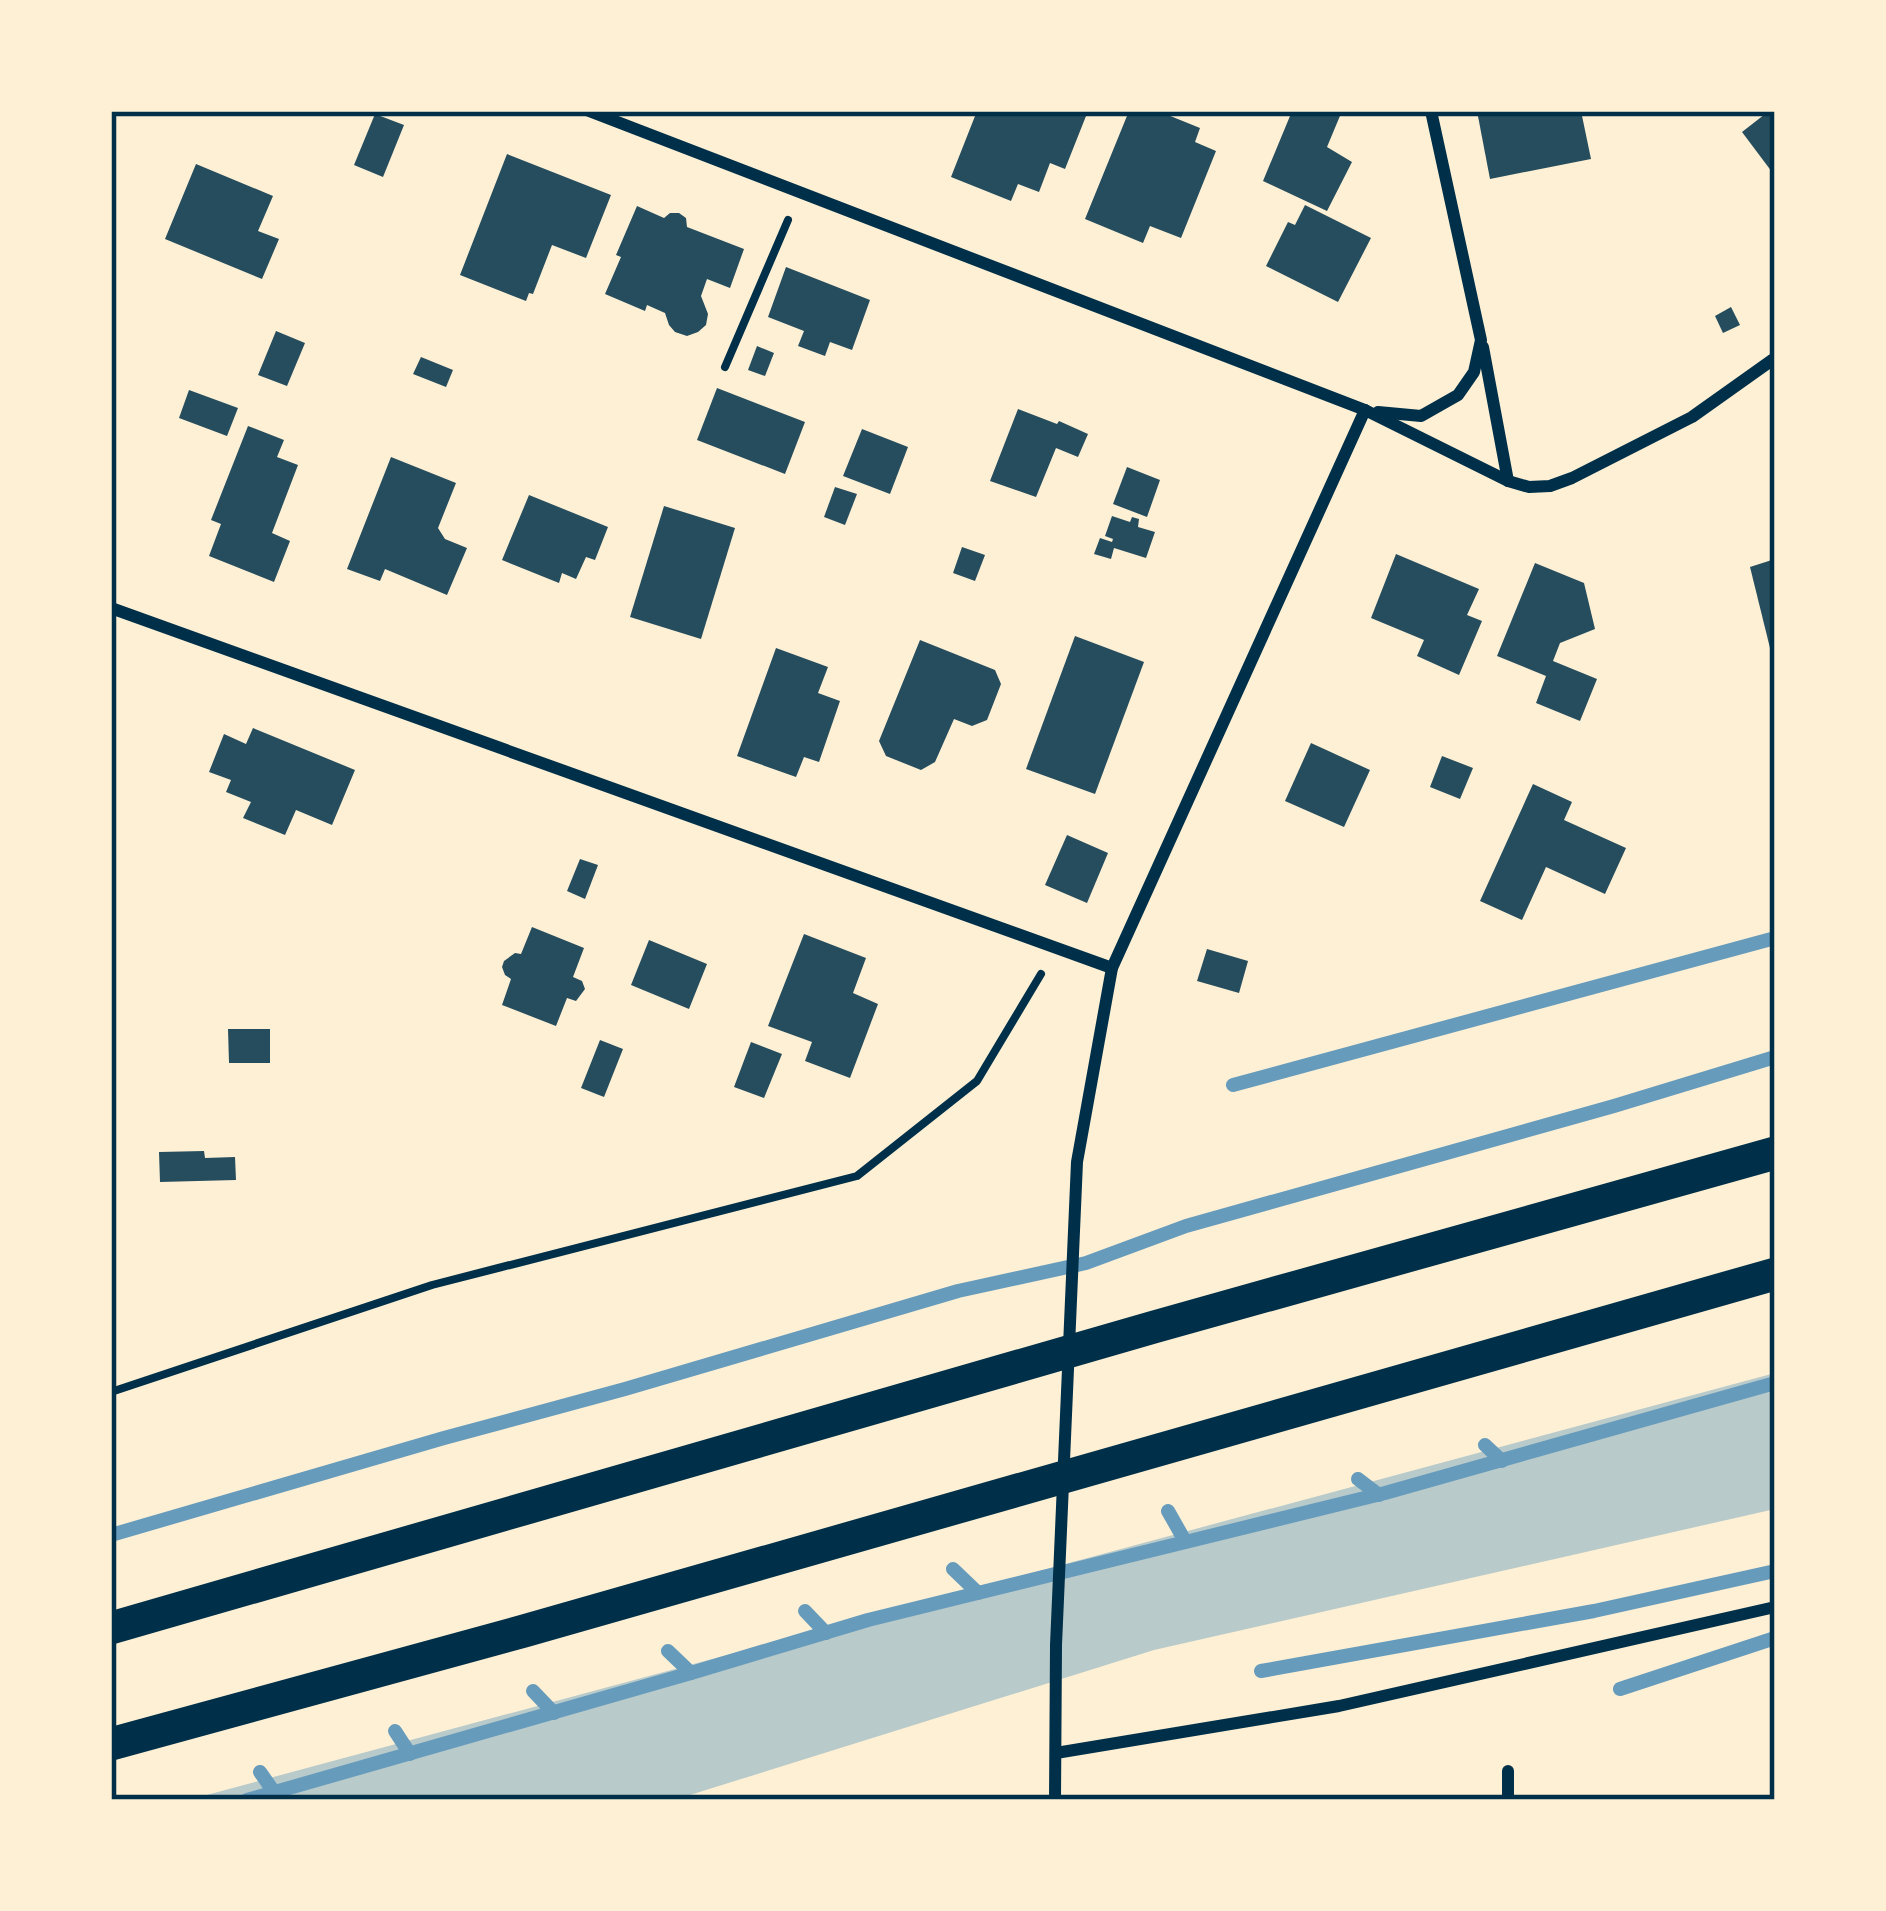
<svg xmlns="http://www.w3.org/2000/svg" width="1886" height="1911" viewBox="0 0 1886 1911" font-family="Poppins,sans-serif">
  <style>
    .green { fill: #b9caca }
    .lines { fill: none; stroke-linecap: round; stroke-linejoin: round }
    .stream { stroke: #669bbc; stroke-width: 14 }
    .building { fill: #264d5e }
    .path { stroke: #003049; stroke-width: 8 }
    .minor { stroke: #003049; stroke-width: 12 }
    .trunk { stroke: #003049; stroke-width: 33 }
    .neatline { fill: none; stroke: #003049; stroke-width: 4.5 }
  </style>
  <rect width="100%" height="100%" fill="#fdf0d5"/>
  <path class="green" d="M1775 1373V1509L1154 1650 674 1800H188Z"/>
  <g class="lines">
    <g class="stream">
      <path d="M1233 1085 1775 938"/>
      <path d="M1485 1445 1502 1461"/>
      <path d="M1358 1479 1379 1495"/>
      <path d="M1168 1511 1185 1541"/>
      <path d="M111 1535 444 1438 625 1389 958 1291 1086 1263 1186 1226 1614 1106 1775 1057"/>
      <path d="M953 1569 978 1593"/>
      <path d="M805 1611 826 1633"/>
      <path d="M668 1651 691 1673"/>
      <path d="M1261 1671 1594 1611 1775 1571"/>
      <path d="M1620 1689 1775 1638"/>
      <path d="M533 1691 554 1713"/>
      <path d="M395 1731 410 1754"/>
      <path d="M260 1772 274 1792"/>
      <path d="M247 1800 691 1673 868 1620 1385 1493 1775 1383"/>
    </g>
  </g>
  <g class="building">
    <path d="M977 111H1088L1065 169 1050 163 1039 192 1018 184 1011 201 951 177Z"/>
    <path d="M1129 111H1158L1200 128 1195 142 1216 151 1181 238 1150 226 1143 243 1085 219Z"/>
    <path d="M1278 111H1342L1327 147 1352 162 1327 211 1263 181 1290 116Z"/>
    <path d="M1477 111H1581L1591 159 1490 179Z"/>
    <path d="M1769 111H1775V176L1742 132Z"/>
    <path d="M375 114 404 125 383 177 354 165Z"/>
    <path d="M507 154 611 195 586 258 552 245 533 294 529 293 526 301 460 275Z"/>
    <path d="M196 164 273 196 258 231 279 239 262 279 165 239Z"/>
    <path d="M1305 205 1371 238 1338 302 1266 266 1288 222 1295 225Z"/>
    <path d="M637 206 664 218 670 213H679L686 218 687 227 744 249 730 288 707 279 701 296 708 314 706 325 698 332 687 336 675 332 669 325 665 313 647 305 645 311 605 294 621 257 616 255Z"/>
    <path d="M786 267 870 300 852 350 830 342 825 356 798 346 804 331 768 317Z"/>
    <path d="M1731 307 1740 325 1723 333 1715 316Z"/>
    <path d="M276 331 305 343 287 386 258 375Z"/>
    <path d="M757 346 774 353 765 376 748 370Z"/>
    <path d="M421 357 453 370 446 387 413 374Z"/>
    <path d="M717 388 805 422 785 474 697 440Z"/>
    <path d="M189 390 238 408 227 436 179 418Z"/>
    <path d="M1018 409 1057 424 1059 421 1088 434 1078 457 1056 448 1036 497 990 481Z"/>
    <path d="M248 426 284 440 277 457 298 465 272 533 290 541 274 582 209 556 221 524 211 520Z"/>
    <path d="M862 429 908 447 890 494 843 476Z"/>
    <path d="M391 457 456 483 438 528 445 539 467 548 447 595 385 569 380 581 347 569Z"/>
    <path d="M1127 467 1160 480 1147 517 1113 504Z"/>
    <path d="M835 487 857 494 845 525 824 517Z"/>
    <path d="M529 495 608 527 595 560 586 557 576 579 562 573 559 583 502 560Z"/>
    <path d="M664 506 735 528 701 639 630 617Z"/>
    <path d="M1112 516 1130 522 1132 517 1139 519 1138 527 1155 532 1146 558 1114 548 1111 559 1094 554 1100 538 1112 542 1113 539 1105 536Z"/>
    <path d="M962 547 985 555 975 581 953 573Z"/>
    <path d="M1396 554 1479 589 1467 615 1482 621 1459 675 1417 656 1424 640 1371 618Z"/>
    <path d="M1775 559V646L1770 648 1750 567Z"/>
    <path d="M1535 563 1584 583 1595 629 1560 643 1553 661 1597 679 1580 721 1536 703 1546 676 1497 656Z"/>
    <path d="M1075 636 1144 662 1095 794 1026 769Z"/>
    <path d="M920 640 995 670 1001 684 987 720 972 726 954 719 935 762 921 770 886 756 879 741Z"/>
    <path d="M776 648 828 667 818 693 840 701 819 762 804 757 796 777 737 756Z"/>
    <path d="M253 728 355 770 332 825 296 810 285 835 243 818 251 802 226 792 231 780 209 772 224 734 246 744Z"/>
    <path d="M1311 743 1370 770 1344 827 1285 801Z"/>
    <path d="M1442 756 1473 768 1460 799 1430 787Z"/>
    <path d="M1533 784 1572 802 1564 820 1626 848 1605 894 1546 867 1522 920 1480 901Z"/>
    <path d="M1067 835 1108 853 1087 903 1045 885Z"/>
    <path d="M580 859 598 865 585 899 567 891Z"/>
    <path d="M532 927 584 948 573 977 582 981 585 989 576 1001 567 998 556 1026 502 1005 511 979 505 975 502 967 504 961 515 953 521 954Z"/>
    <path d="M804 934 866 958 853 993 878 1004 850 1078 805 1061 812 1042 768 1026Z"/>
    <path d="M649 940 707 964 689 1009 631 985Z"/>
    <path d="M1207 949 1248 961 1239 993 1197 981Z"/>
    <path d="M228 1029H270V1063H229Z"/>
    <path d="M600 1040 623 1049 604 1097 581 1088Z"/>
    <path d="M751 1042 782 1054 764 1098 734 1087Z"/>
    <path d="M204 1151 205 1158 235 1157 236 1180 160 1182 159 1152Z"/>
  </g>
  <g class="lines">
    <g class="path">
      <path d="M725 367 788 220"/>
      <path d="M111 1392 432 1285 857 1176 977 1081 1041 974"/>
    </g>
    <g class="minor">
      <path d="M589 111 1365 410 1508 481 1529 487 1550 486 1572 478 1692 417 1775 358"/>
      <path d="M1483 347 1508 481"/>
      <path d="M1378 412 1421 416 1458 395 1474 372 1481 340 1431 111"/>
      <path d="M111 608 1112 968"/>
      <path d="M1056 1753 1339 1706 1775 1607"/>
      <path d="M1055 1800 1056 1645 1077 1162 1112 968 1365 410"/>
      <path d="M1508 1800V1771"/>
    </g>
    <g class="trunk">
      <path d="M111 1628 1154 1327 1775 1153"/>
      <path d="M111 1744 524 1631 1775 1274"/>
    </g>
  </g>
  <rect width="1886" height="1911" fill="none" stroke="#fdf0d5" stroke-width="228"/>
  <rect x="114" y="114" width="1658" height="1683" class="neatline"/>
</svg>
